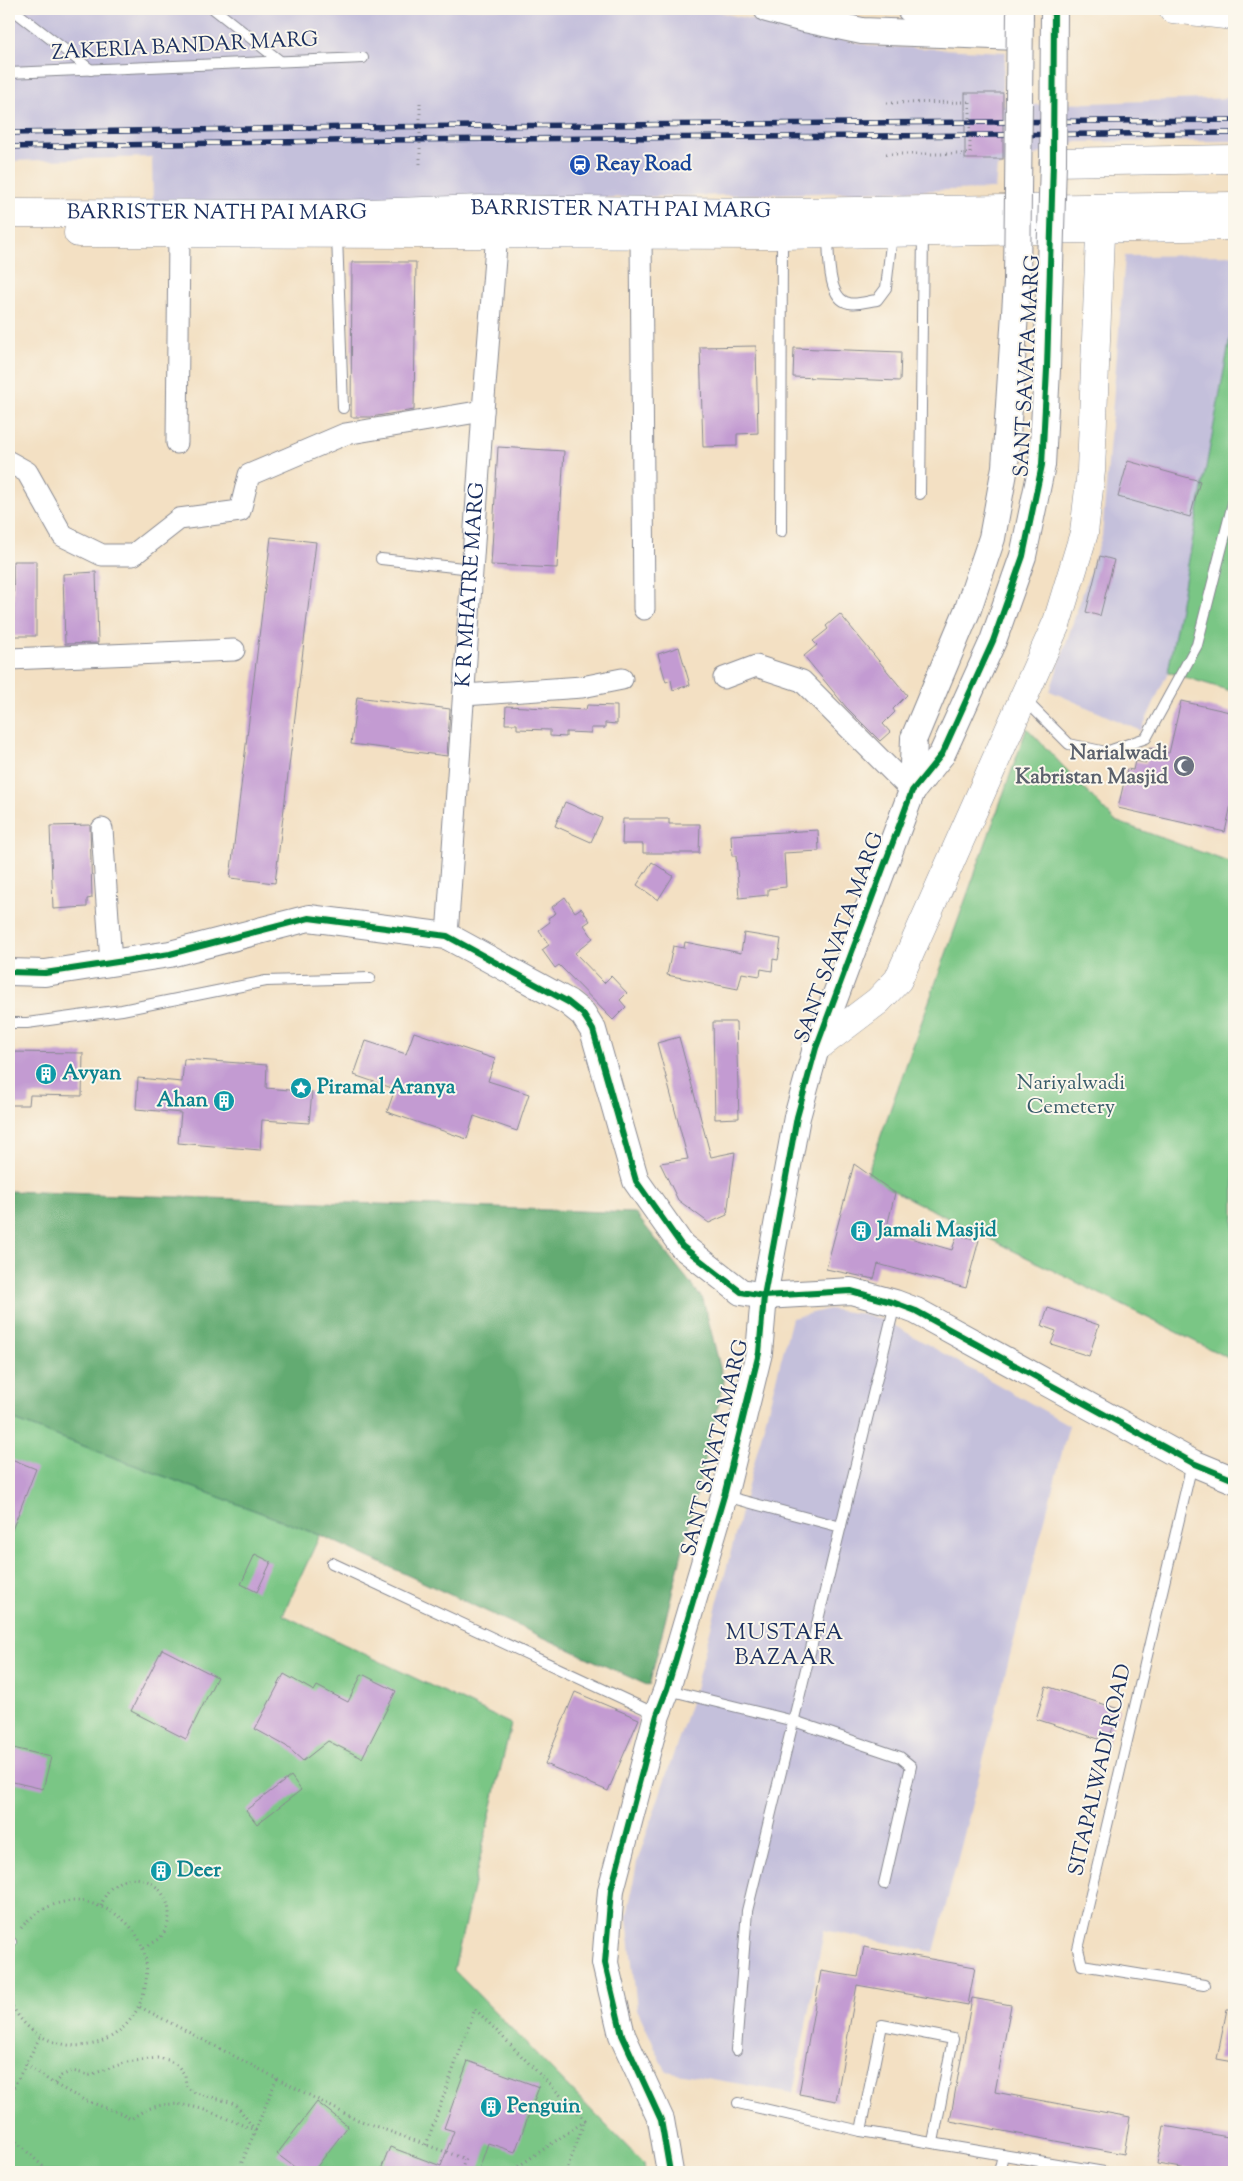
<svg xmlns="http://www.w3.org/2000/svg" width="1243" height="2181" viewBox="0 0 1243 2181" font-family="'Sorts Mill Goudy',serif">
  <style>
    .industrial { fill: #c4c0db }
    .green { fill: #7ac685; stroke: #4a7a72 }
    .forest { fill: #63ab72; stroke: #3f6d68 }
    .building { fill: #c39bd2 }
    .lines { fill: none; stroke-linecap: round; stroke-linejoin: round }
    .service-casing { stroke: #878890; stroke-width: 12 }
    .minor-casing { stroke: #878890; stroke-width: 23 }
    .tertiary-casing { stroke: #878890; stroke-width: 28 }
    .primary-casing { stroke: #878890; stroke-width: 29 }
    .motorway-casing { stroke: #878890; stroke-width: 29 }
    .path { stroke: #878890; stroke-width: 3; stroke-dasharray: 1 4; stroke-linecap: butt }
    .service { stroke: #fff; stroke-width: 10 }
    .minor { stroke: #fff; stroke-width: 21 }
    .tertiary { stroke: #fff; stroke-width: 26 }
    .primary { stroke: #fff; stroke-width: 28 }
    .motorway { stroke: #fff; stroke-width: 28 }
    .rail-casing { stroke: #1b2f5e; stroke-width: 5.5 }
    .rail { stroke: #fbf7ec; stroke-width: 4; stroke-dasharray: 11; stroke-linecap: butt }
    .tertiary-bridge-casing { stroke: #878890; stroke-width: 28; stroke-linecap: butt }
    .path-bridge { stroke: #878890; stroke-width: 3; stroke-dasharray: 1 4; stroke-linecap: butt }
    .tertiary-bridge { stroke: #fff; stroke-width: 26 }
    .cycleway-casing { stroke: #fbf7ec; stroke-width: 9 }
    .cycleway { stroke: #00873e; stroke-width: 6 }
    .labels { text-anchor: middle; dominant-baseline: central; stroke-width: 4; stroke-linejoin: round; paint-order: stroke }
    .street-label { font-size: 21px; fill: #1b2f5e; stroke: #fbf7ec }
    .transit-label { font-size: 21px; font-weight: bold; fill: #164399; stroke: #fbf7ec; text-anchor: start }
    .worship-label { font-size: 21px; font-weight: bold; fill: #5b616d; stroke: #fbf7ec; text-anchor: end }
    .culture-label { font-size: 21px; font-weight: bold; fill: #0d838f; stroke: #fbf7ec; text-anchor: start }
    .park-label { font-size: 21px; fill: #385c6a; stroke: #fbf7ec }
    .neighbourhood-label { font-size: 22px; letter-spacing: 1px; fill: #1b2f5e; stroke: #fbf7ec }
  </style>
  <rect width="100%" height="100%" fill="#fbf7ec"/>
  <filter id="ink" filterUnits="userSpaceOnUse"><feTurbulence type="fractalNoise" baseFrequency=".02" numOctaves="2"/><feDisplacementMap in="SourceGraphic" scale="10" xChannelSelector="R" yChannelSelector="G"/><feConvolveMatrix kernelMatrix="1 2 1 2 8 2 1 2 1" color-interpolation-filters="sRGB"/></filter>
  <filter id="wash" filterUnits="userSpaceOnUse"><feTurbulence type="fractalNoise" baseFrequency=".0096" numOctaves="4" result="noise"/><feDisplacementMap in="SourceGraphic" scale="20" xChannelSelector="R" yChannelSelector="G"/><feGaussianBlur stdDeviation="1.12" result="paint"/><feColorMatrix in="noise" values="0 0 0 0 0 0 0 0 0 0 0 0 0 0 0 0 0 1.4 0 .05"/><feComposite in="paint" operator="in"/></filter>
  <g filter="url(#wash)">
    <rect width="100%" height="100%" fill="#f3e0c3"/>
    <g class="industrial">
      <path d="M9 9H713L727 14 873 46 1006 52 1002 83 1004 106 1234 98V141L1077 142 997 167 995 189 153 208 152 157 9 161Z"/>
      <path d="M1234 255V317L1168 672 1141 731 1050 691 1102 536 1125 256Z"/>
      <path d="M829 1309 868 1315 890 1323 1069 1425 934 1952 824 1930 793 2093 666 2071 637 2009 627 1917 637 1862 693 1696 792 1318Z"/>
    </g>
    <g class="green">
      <path d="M1234 317V692L1168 672Z"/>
      <path d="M1027 728 1115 821 1234 864V1361L866 1177Z"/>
      <path d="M9 1418 320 1535 283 1615 511 1724 454 1970 644 2164 645 2172H9Z"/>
    </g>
    <path class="forest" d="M9 1191 635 1213 703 1299 724 1383 649 1686 320 1535 9 1418Z"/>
    <g id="blocks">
      <g class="building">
        <rect x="965" y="93" width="38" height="66"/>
        <path d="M352 262H416L414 410 371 417H351Z"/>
        <path d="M756 346 758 433 737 434V446L703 447 700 347Z"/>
        <path d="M794 348 901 352 900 381 793 377Z"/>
        <path d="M498 447 564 451 557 568 491 565Z"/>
        <path d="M1128 461 1200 481 1190 517 1118 497Z"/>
        <path d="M271 537 316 542 275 883 230 878Z"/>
        <path d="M1100 556 1114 560 1100 616 1086 612Z"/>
        <path d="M13 561H36V636H14Z"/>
        <path d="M96 572 98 643 65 644 63 574Z"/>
        <path d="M840 614 907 695 893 709 895 712 883 724 890 732 880 741 846 707 804 656 817 645 813 641 828 629 826 626Z"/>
        <path d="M679 647 690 685 673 690 671 680 666 682 658 654Z"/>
        <path d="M357 697 450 709 447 756 351 744Z"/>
        <path d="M1181 701 1234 713V791L1225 832 1118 808 1127 769 1133 770 1135 761 1146 763 1149 748 1169 753Z"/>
        <path d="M587 705 617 706V724L605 723V728H591V733L566 732V737L550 736V730L517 729V724H505L506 706 586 710Z"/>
        <path d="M565 802 602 818 591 842 555 826Z"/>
        <path d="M623 819H669V824H700L699 853H643V844H622Z"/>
        <path d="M90 825 92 898 87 899V907L53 909 50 826Z"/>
        <path d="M818 830 819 851 784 853 786 887 768 889V895L739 898 736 856H732L731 835Z"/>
        <path d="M652 862 673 876 658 900 637 885Z"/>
        <path d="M565 897 575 912 581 908 590 921 584 925 593 938 575 953 604 983 611 976 627 993 620 1000 626 1007 613 1020 559 965 555 968 542 950 549 945 539 930 550 922 548 918 556 913 552 907Z"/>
        <path d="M744 933 781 939 778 960 773 959 772 971 761 969 760 976 742 973 738 989 667 975 673 946 684 948 685 942 741 953Z"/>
        <path d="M713 1022H736L739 1118 715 1119Z"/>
        <path d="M414 1032 495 1059 488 1081 529 1094 517 1131 474 1116 467 1139 387 1112 395 1089 354 1075 366 1041 406 1054Z"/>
        <path d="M679 1037 711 1157 735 1152 727 1215 709 1223 678 1200 660 1163 688 1159 657 1043Z"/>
        <path d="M9 1052 83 1053 82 1096 30 1095 29 1105H9Z"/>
        <path d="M184 1059 267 1065 266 1088 312 1092 309 1123 262 1120 260 1150 178 1143 181 1113 136 1109 138 1078 182 1082Z"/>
        <path d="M854 1164 895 1193 886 1231 952 1250 957 1235 979 1240 966 1288 878 1264 874 1279 826 1269Z"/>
        <path d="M1048 1308 1099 1325 1089 1356 1051 1344 1056 1331 1042 1326Z"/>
        <path d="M9 1458 36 1469 10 1535H9Z"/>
        <path d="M255 1554 271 1562 257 1592 241 1584Z"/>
        <path d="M162 1649 217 1677 186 1739 131 1711Z"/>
        <path d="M284 1674 314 1691 317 1686 348 1702 362 1674 396 1691 362 1758 328 1741 303 1761 286 1746 255 1729Z"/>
        <path d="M1046 1686 1119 1709 1108 1742 1036 1719Z"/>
        <path d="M575 1692 639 1719 608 1791 545 1764Z"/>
        <path d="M9 1747 51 1757 43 1789 9 1781Z"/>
        <path d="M291 1776 301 1790 257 1824 246 1810Z"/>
        <path d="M864 1947 975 1967 968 2005 857 1985 836 2101 799 2094 821 1971 858 1977Z"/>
        <path d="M972 1998 1011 2005 995 2092 1130 2117 1124 2154 950 2121Z"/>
        <path d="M1227 2009H1234V2062L1217 2059Z"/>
        <path d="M468 2061 539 2087 515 2152 488 2143 478 2172H380L390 2147 441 2166 454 2131 444 2128Z"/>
        <path d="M317 2102 348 2126 313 2172H301L277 2154Z"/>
        <path d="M1164 2126 1234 2138V2172H1205L1157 2164Z"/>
      </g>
    </g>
  </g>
  <g filter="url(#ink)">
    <use href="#blocks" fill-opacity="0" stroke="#878890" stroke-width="1"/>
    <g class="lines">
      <g class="service-casing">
        <g id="service">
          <path d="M12 9 91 70"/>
          <path d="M214 9 280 61"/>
          <path d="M9 73 363 58"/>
          <path d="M337 235 343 408"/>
          <path d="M828 236C829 254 827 299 849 303 857 305 868 301 877 300L886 288 892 235"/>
          <path d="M920 494 923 232"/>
          <path d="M781 532 782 236"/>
          <path d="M381 559 472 569"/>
          <path d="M1024 699 1069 744 1106 752 1146 738 1197 645 1234 499"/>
          <path d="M9 1023H27L122 1010 266 981 370 978"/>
          <path d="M1192 1464 1078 1949 1082 1965 1204 1985"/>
          <path d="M725 1496 841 1527"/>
          <path d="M332 1563 656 1714"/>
          <path d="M668 1690 794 1721 900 1757 911 1766 884 1884"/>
          <path d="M9 1941 11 1942"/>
          <path d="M736 2050 747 1911 895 1304"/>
          <path d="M738 2103 861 2131 1104 2172"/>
          <path d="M861 2131 882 2025 953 2039 933 2142"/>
          <path d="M999 2172 1003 2155"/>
        </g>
      </g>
      <g class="minor-casing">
        <g id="minor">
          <path d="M641 235 644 609"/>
          <path d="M177 443 179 234"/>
          <path d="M9 462 27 472 63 536 102 555H133L179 519 240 511 249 475 345 434 483 411"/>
          <path d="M9 659 234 650"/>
          <path d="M724 678 756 666 802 681 912 791"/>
          <path d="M464 695 582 687 622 679"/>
          <path d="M102 829 111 963"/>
          <path id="s1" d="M447 936 483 411 497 233"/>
        </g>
      </g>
      <g class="tertiary-casing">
        <g id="tertiary">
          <path d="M767 9 800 18 862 31 1019 37"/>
          <path d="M910 9 1020 16"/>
          <path d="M912 791 914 738"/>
          <path d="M9 972 45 973 170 954 309 918 447 936 568 1002 583 1014 593 1030 636 1181 682 1246 741 1292 764 1296 851 1291 895 1303 916 1311 1193 1463 1234 1480"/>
          <path d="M670 2172 661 2120 622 2035 605 1963 611 1890 657 1715 667 1689 724 1496 759 1353 764 1296 797 1117 816 1048 912 791 942 754"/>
        </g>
      </g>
      <g class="primary-casing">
        <g id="primary">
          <path d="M1053 162 1234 159"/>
          <path id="s2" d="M9 213 337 214 482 209 782 212 1234 206"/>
          <path d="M78 233 782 235 1234 226"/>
          <path d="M816 1048 878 1001 898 980 1057 622 1084 533 1091 471 1101 209"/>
        </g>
      </g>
      <g class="motorway-casing">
        <path id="motorway" d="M1173 9 1234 16"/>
      </g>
      <g class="path">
        <path d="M887 103 970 102"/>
        <path d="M886 154H970"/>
        <path d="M101 1906C103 1900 106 1893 110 1889 142 1857 189 1903 160 1938 156 1942 148 1945 143 1948"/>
        <path d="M9 1997C15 2017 31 2033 49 2040 145 2077 193 1925 85 1902 61 1897 32 1911 19 1931"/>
        <path d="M140 2007 353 2118 465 2159 461 2172"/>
        <path d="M26 2064 54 2084 61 2076 72 2071 90 2075 127 2062 157 2058 168 2060 178 2066 185 2075 186 2085 192 2092 230 2102 237 2106 255 2130C224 2119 186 2095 151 2108 144 2110 137 2115 131 2119L120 2113 84 2100 54 2084"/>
        <path d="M9 2096 40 2037"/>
        <path d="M9 2135 49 2172"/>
        <path d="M426 2145 475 2009 585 2120 566 2172"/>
        <path d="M238 2172 277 2078"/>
        <path d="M510 2172 585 2121"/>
      </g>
      <use href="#service" class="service"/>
      <use href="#minor" class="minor"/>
      <use href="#tertiary" class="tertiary"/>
      <use href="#primary" class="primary"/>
      <use href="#motorway" class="motorway"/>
      <g class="rail-casing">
        <g id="rail">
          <path d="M9 133 357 127 1234 120"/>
          <path d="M9 147 387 140 1234 133"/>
        </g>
      </g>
      <use href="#rail" class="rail"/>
      <g class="tertiary-bridge-casing">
        <g id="tertiary-bridge">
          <path d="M914 738 968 609 992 538 1005 467 1017 282 1020 9"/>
          <path d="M942 754 993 641 1023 556 1042 465 1047 369 1053 162 1054 9"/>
        </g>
      </g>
      <g class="path-bridge">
        <path d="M970 102V154"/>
        <path d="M420 103V168"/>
      </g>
      <use href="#tertiary-bridge" class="tertiary-bridge"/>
      <g class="cycleway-casing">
        <g id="cycleway">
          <path d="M9 972 45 973 170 954 309 918 447 936 568 1002 583 1014 593 1030 636 1181 682 1246 741 1292 764 1296 851 1291 895 1303 916 1311 1193 1463 1234 1480"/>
          <path d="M670 2172 661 2120 622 2035 605 1963 611 1890 657 1715 667 1689 724 1496 759 1353 764 1296 797 1117 816 1048 912 791 942 754 993 641 1023 556 1042 465 1047 369 1053 162 1054 9"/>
        </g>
      </g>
      <use href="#cycleway" class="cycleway"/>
    </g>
  </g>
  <defs>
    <g id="station-disc" transform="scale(1.125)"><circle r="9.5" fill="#1a4fb4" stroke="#fbf7ec"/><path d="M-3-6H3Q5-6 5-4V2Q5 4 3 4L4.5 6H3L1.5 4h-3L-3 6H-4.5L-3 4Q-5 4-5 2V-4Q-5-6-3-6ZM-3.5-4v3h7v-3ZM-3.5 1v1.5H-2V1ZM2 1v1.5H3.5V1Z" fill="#fff"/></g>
    <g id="mosque-disc" transform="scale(1.125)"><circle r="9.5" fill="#6b7280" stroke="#fbf7ec"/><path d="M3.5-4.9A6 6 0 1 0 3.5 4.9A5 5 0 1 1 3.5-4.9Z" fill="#fff"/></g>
    <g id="building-disc" transform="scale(1.125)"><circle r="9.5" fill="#0f9aa8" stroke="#fbf7ec"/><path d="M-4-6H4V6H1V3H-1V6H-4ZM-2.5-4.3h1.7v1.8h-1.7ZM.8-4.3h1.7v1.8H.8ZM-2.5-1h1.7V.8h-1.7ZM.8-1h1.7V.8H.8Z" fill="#fff"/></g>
    <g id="sight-disc" transform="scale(1.125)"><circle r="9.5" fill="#0f9aa8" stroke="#fbf7ec"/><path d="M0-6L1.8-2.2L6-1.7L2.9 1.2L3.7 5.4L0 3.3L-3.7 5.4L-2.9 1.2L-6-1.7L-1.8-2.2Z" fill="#fff"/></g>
  </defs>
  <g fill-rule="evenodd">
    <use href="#station-disc" x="580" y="165"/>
    <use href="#mosque-disc" x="1184" y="766"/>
    <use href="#building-disc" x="46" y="1074"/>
    <use href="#sight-disc" x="301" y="1088"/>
    <use href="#building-disc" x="224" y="1101"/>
    <use href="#building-disc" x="861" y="1231"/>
    <use href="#building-disc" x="161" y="1871"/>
    <use href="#building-disc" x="491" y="2107"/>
  </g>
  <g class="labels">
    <g class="street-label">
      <text transform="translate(185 47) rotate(-3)">ZAKERIA BANDAR MARG</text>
      <text stroke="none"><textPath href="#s2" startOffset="612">BARRISTER NATH PAI MARG</textPath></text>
      <text stroke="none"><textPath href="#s2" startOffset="208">BARRISTER NATH PAI MARG</textPath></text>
      <text transform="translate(1028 366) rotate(-87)">SANT SAVATA MARG</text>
      <text stroke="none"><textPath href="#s1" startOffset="352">K R MHATRE MARG</textPath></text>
      <text transform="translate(840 938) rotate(-70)">SANT SAVATA MARG</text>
      <text transform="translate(716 1448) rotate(-76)">SANT SAVATA MARG</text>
      <text transform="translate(1101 1770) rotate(-77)">SITAPALWADI ROAD</text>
    </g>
    <g class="transit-label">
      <text x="596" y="165">Reay Road</text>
    </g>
    <g class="worship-label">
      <text x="1168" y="754">Narialwadi<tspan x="1168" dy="24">Kabristan Masjid</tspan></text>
    </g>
    <g class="culture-label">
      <text x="62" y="1074">Avyan</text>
      <text x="317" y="1088">Piramal Aranya</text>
      <text x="208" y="1101" text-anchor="end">Ahan</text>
      <text x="877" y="1231">Jamali Masjid</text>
      <text x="177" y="1871">Deer</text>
      <text x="507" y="2107">Penguin</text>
    </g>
    <g class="park-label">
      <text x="1071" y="1084">Nariyalwadi<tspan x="1071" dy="24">Cemetery</tspan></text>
    </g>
    <g class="neighbourhood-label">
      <text x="785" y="1634">MUSTAFA<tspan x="785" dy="25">BAZAAR</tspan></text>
    </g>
  </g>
  <rect width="1243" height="2181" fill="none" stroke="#fbf7ec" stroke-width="30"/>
</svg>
